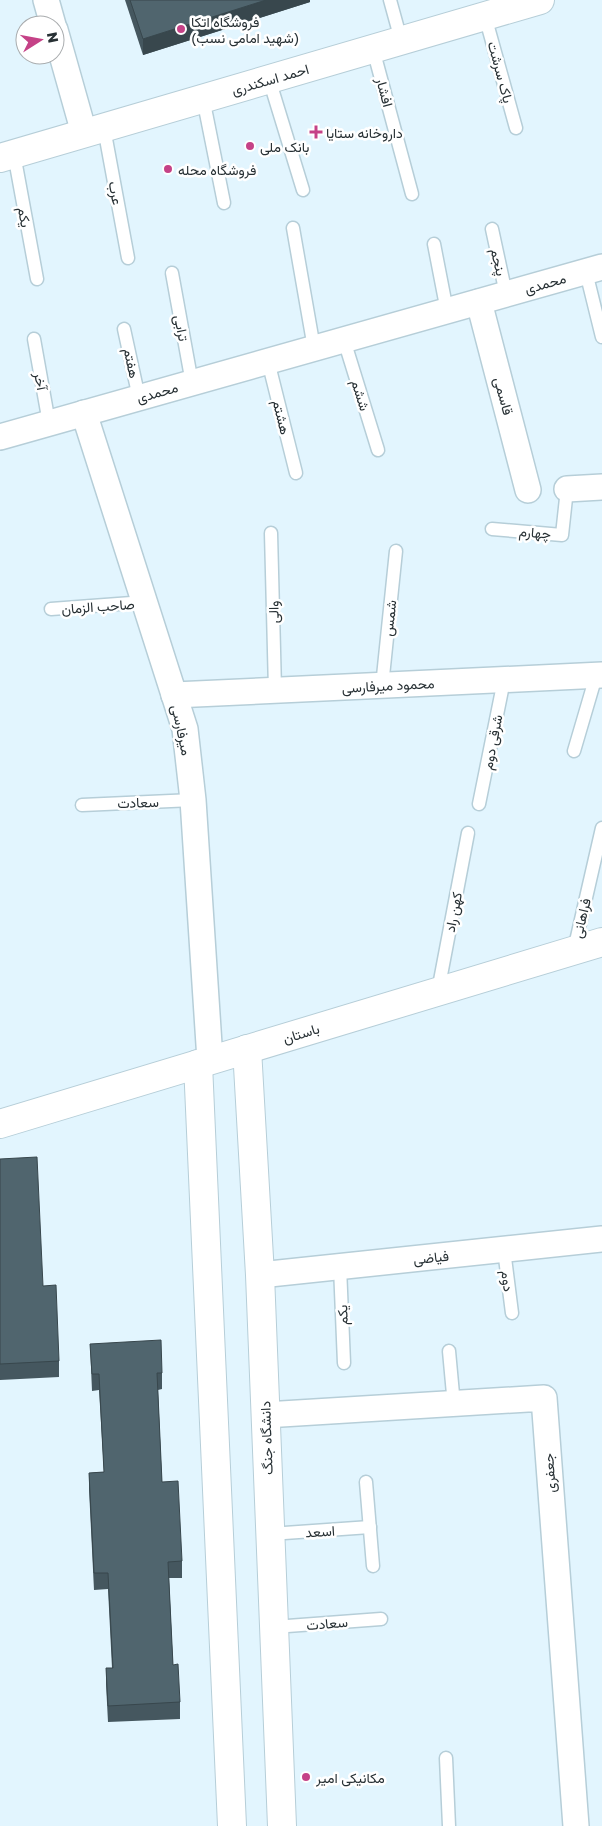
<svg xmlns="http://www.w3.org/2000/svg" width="602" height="1826" viewBox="0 0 602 1826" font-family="'Golos Text',Vazirmatn,sans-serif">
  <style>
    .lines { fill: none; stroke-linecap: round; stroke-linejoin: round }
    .lane-casing { stroke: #b6ced8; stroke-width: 15 }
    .street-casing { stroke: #b6ced8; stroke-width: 28 }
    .secondary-casing { stroke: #b6ced8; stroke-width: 30 }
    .lane { stroke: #fff; stroke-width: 12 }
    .street { stroke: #fff; stroke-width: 25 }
    .secondary { stroke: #fff; stroke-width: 28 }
    .wall { fill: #45575f }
    .shaded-wall { fill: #38474d }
    .building { fill: #50656e; stroke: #38474d }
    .poi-dot { fill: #c54287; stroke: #fff; stroke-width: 2 }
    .labels { text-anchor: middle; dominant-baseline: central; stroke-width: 5; stroke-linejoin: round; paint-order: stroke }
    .poi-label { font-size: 14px; fill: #273034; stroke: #fff; text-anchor: start }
    .street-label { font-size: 14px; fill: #273034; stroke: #fff }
  </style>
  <rect width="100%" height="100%" fill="#e2f5fe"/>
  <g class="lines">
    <g class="lane-casing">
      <g id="lane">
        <path d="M390 0 401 40"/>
        <path d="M485 16 516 128"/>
        <path d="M373 49 412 194"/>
        <path d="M269 79 303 190"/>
        <path d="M203 98 224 203"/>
        <path d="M104 128 128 258"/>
        <path d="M14 154 37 279"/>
        <path d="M293 228 314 348"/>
        <path d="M492 229 506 294"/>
        <path d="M434 244 447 311"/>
        <path d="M586 272 602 337"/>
        <path d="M172 273 192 383"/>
        <path d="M124 329 139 398"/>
        <path d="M34 339 49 423"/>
        <path d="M344 340 378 450"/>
        <path d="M268 361 296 473"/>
        <path d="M492 529 562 535 567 489"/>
        <path d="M271 533 275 690"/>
        <path d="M51 609 145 602"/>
        <path d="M382 686 396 551"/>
        <path d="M574 751 596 676"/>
        <path d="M479 804 504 680"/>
        <path d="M82 805 193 800"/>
        <path d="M574 950 602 828"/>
        <path d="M438 991 468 833"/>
        <path d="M504 1250 512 1313"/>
        <path d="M340 1267 344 1363"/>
        <path d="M449 1351 454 1405"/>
        <path d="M366 1482 373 1566"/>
        <path d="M270 1534 370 1527"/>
        <path d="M274 1627 381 1619"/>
        <path d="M446 1758 449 1826"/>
      </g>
    </g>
    <g class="street-casing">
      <g id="street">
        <path d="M46 0 53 25"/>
        <path d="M55 30 84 133"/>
        <path d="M479 302 528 490"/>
        <path d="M84 413 185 729 193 800 210 1060"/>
        <path d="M0 437 602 267"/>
        <path d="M567 489 602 487"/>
        <path d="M174 695 602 675"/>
        <path d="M260 1275 602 1239"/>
        <path d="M265 1415 544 1398 576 1826"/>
      </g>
    </g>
    <g class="secondary-casing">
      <g id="secondary">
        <path d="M0 158 540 0"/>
        <path d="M247 1049 260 1275 282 1826"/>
        <path d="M198 1064 232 1826"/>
        <path d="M0 1124 602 942"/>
      </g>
    </g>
    <use href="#lane" class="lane"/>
    <use href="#street" class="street"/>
    <use href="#secondary" class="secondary"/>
  </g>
  <g class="wall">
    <path d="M125 0H310V2L143 55Z"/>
    <path d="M0 1159 43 1286 59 1361V1377L0 1380Z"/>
    <path d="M90 1344 162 1373V1389L158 1390 162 1482 182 1561V1578H169L173 1665 180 1702V1719L108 1722 106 1684V1668H112L108 1589 94 1590 89 1489V1473L104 1472 99 1390 92 1391Z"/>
  </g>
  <path class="shaded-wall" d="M266 0H310V2L143 55V39Z"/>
  <g class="building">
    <path d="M130 0H266L143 39Z"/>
    <path d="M37 1157 43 1286 56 1285 59 1361 0 1364V1159Z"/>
    <path d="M161 1340 162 1373H157L162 1482 178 1481 182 1561 168 1562 173 1665 178 1664 180 1702 108 1706 106 1668H113L108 1573H94L89 1473 104 1472 99 1374H92L90 1344Z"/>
  </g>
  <g class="poi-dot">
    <circle cx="181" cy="29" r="5"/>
    <path d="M313.5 124.5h5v5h5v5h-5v5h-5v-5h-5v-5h5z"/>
    <circle cx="250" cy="146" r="5"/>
    <circle cx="168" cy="169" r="5"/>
    <circle cx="306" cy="1777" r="5"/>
  </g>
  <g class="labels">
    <g class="poi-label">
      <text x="191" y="21">فروشگاه اتکا<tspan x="191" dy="16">(شهید امامی نسب)</tspan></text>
      <text x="326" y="132">داروخانه ستایا</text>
      <text x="260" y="146">بانک ملی</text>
      <text x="178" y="169">فروشگاه محله</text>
      <text x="316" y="1777">مکانیکی امیر</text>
    </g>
    <g class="street-label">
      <text transform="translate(501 72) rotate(75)">پاک سرشت</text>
      <text transform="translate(270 79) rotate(-16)">احمد اسکندری</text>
      <text transform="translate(385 92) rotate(75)">افشار</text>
      <text transform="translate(116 193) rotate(80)">عرب</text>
      <text transform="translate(25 217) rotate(80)">یکم</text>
      <text transform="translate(499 262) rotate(77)">پنجم</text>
      <text transform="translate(545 283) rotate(-16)">محمدی</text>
      <text transform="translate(182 328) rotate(79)">ترابی</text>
      <text transform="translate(132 363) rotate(78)">هفتم</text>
      <text transform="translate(41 381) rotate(79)">آخر</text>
      <text transform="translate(157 392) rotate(-16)">محمدی</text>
      <text transform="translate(361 395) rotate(73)">ششم</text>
      <text transform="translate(504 396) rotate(75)">قاسمی</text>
      <text transform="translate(282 417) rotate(76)">هشتم</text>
      <text transform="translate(535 532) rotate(5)">چهارم</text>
      <text transform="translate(98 606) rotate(-4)">صاحب الزمان</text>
      <text transform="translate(273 612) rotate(-91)">والی</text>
      <text transform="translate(389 618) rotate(-84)">شمس</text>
      <text transform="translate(388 685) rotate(-3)">محمود میرفارسی</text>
      <text transform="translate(182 730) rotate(78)">میرفارسی</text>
      <text transform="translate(492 742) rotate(-79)">شرقی دوم</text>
      <text transform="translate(138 802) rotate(-2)">سعادت</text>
      <text transform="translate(453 912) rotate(-79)">کهن راد</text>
      <text transform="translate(581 918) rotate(-77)">فراهانی</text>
      <text transform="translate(301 1033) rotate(-17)">باستان</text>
      <text transform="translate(431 1257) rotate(-6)">فیاضی</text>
      <text transform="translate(508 1281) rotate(83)">دوم</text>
      <text transform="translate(342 1315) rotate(-92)">یکم</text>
      <text transform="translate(266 1438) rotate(-92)">دانشگاه جنگ</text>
      <text transform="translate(549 1473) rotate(-94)">جعفری</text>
      <text transform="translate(320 1531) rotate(-4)">اسعد</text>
      <text transform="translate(327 1623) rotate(-5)">سعادت</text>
    </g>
  </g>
  <g transform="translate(40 40) rotate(79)"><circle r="24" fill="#ffffff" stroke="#a9acae"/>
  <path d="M0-4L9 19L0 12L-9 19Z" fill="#c54287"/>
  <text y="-8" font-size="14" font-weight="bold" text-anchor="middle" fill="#273034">N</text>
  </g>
</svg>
